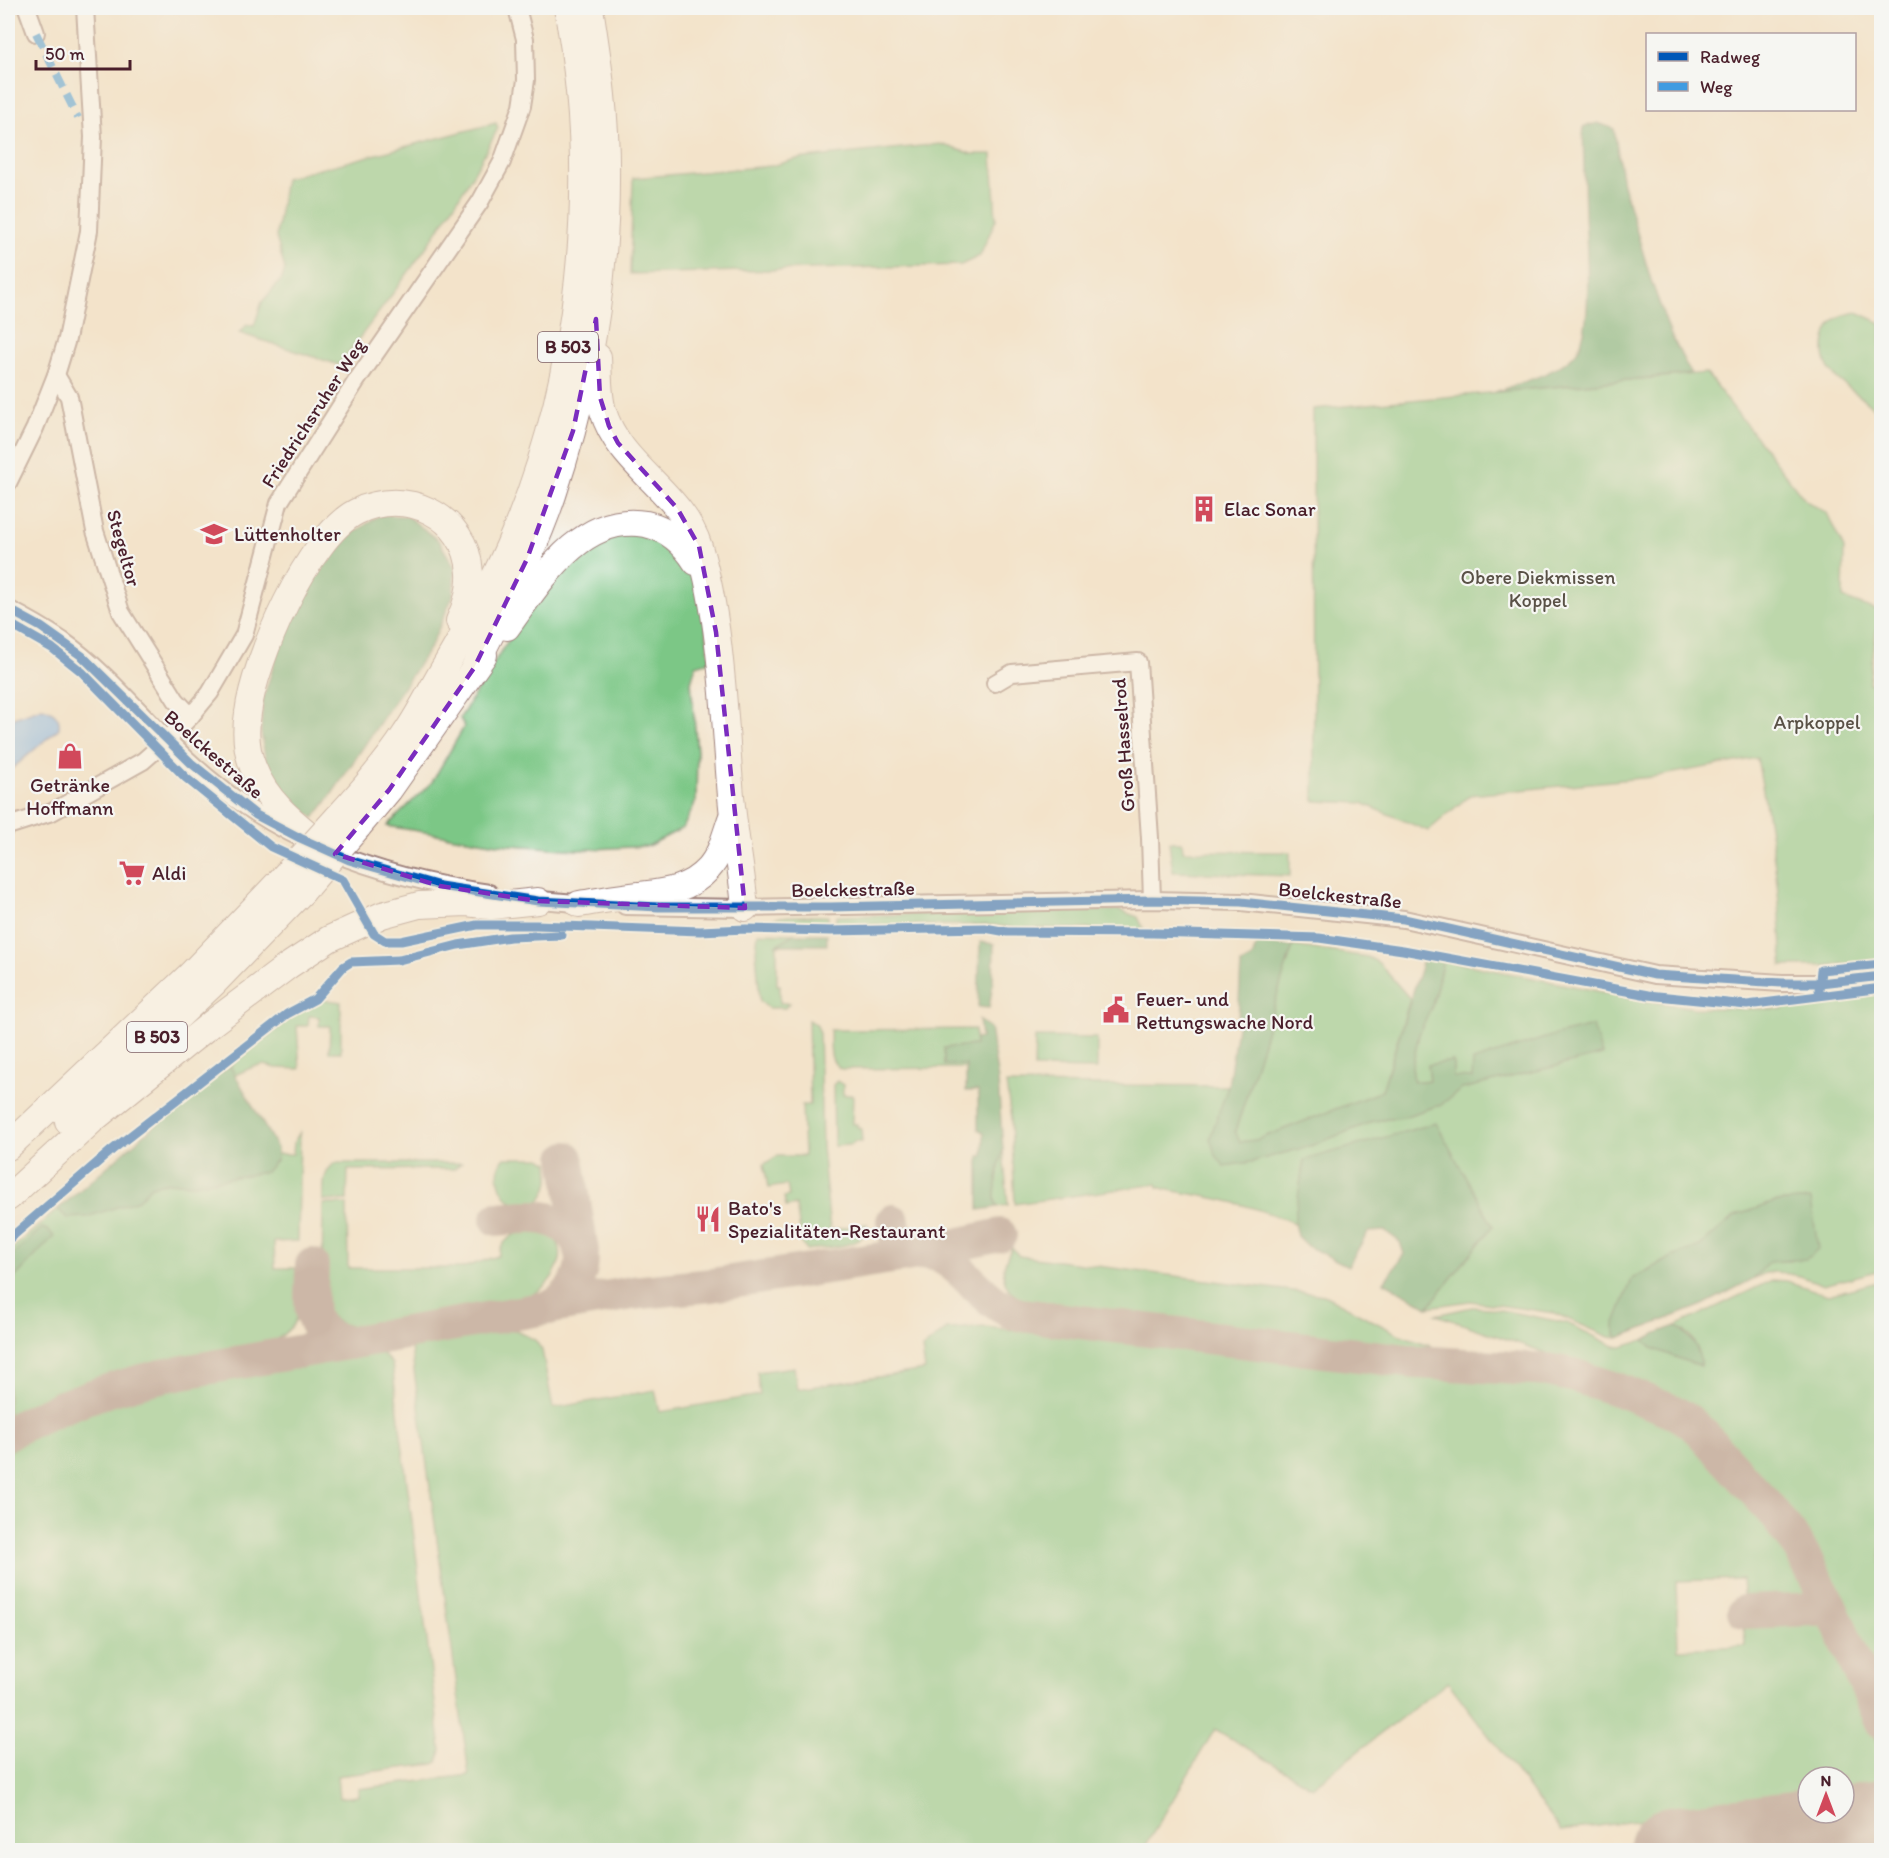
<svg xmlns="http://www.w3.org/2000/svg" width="1889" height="1858" viewBox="0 0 1889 1858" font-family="Itim,sans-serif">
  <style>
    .green { fill: #7bc786; stroke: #627358; stroke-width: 1.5 }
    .forest { fill: #64ac73; stroke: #57664f; stroke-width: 1.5 }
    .water { fill: #7eb4ed; stroke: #646a8c; stroke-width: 1.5 }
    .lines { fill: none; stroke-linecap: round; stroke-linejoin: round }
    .taxiway { stroke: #9e817b; stroke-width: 34 }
    .runway { stroke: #9e817b; stroke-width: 86 }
    .minor-casing { stroke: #9e817b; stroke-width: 20 }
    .highway-casing { stroke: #9e817b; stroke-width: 28 }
    .minor { stroke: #fff; stroke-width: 16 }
    .highway { stroke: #fff; stroke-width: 26 }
    .highway-bridge-casing { stroke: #9e817b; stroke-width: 28; stroke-linecap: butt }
    .highway-bridge { stroke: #fff; stroke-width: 26 }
    .quiet { stroke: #409be1; stroke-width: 8; stroke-dasharray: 15 8; stroke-linecap: butt }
    .cycleway-casing { stroke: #f6f6f2; stroke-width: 13 }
    .cycleway { stroke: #0057b8; stroke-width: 9 }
    .marked { fill: none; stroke: #7b2cbf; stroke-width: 4.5; stroke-dasharray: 12 8; stroke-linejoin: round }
    .labels { text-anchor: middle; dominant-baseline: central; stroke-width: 4.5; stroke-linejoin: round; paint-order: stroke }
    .shield { fill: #f6f6f2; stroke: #7e6067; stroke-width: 1.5 }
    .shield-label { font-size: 18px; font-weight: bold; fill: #4a1f2b }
    .street-label { font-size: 20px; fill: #4a1f2b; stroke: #f6f6f2 }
    .poi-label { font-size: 20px; fill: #4a1f2b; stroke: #f6f6f2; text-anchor: start }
    .park-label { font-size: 20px; fill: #595146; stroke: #f6f6f2 }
  </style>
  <rect width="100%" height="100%" fill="#f6f6f2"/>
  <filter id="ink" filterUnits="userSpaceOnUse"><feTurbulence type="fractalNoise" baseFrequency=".0167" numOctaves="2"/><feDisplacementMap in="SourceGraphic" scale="12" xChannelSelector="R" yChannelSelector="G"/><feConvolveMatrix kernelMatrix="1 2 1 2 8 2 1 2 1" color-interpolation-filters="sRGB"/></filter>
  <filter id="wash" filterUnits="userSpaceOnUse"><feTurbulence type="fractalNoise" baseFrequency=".008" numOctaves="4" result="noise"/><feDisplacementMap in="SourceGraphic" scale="24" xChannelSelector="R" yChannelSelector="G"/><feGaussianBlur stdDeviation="1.35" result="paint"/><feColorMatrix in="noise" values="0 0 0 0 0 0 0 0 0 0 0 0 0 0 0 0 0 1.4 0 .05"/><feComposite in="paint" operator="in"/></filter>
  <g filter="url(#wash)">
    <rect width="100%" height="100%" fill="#f3e3cb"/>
    <g class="green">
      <path d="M496 123 498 128C456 213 396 290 339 365L239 333 247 325 254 326 262 302 282 279 285 269 276 237 285 178Z"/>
      <path d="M940 144 972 154H992L996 219 980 256 961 265 630 274 633 178 771 166 796 159Z"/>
      <path d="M1857 312 1881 323V422C1870 388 1815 386 1825 339 1830 318 1838 316 1857 312Z"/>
      <path d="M1706 373 1806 501 1827 513 1844 549 1843 598 1879 611 1869 683 1882 685V819L1877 820 1882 864 1881 960 1824 966H1782C1782 896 1770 827 1757 758L1652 777 1470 795 1428 831 1362 803 1314 801 1313 409Z"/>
      <path d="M619 530 664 537 692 566 701 590 710 661 696 665 691 682 697 752 696 801 683 828 648 846 578 850 498 844 387 826 432 782 464 727 460 718 503 648 540 596 572 557Z"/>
      <path d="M1169 842H1182L1183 851 1290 852V876L1173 872Z"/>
      <path d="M1119 910 1138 917 1144 930 1015 928 993 925H836V916Z"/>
      <path d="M828 916V925L764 924C776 913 811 916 828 916Z"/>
      <path d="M758 933 793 934 777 945V985H780V1003H789L785 1008H768L760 1001 756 951Z"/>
      <path d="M1293 946 1368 957 1379 963 1410 999 1382 1091 1256 1140 1239 1142 1235 1131C1256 1070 1272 1007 1293 946Z"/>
      <path d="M1443 960 1647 1001 1694 1008 1783 1009V1004L1881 994V1270L1824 1285 1800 1276 1777 1272 1765 1273 1753 1279 1769 1261H1791L1811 1199 1775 1202 1735 1216 1700 1246 1672 1257 1633 1278 1615 1334 1618 1338 1609 1337 1554 1313 1470 1301 1428 1307 1493 1226 1304 1160 1294 1223C1270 1213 1244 1204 1218 1199 1198 1194 1177 1193 1158 1187L1157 1184 1015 1204 1011 1119 1006 1084 1228 1086 1220 1111 1224 1166 1251 1162 1313 1145 1374 1121 1403 1117 1440 1105 1462 1089 1602 1055 1592 1026 1473 1075 1472 1078H1455L1453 1077V1062L1428 1065 1430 1080 1414 1082 1412 1067 1419 1034 1432 1006Z"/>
      <path d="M321 999 341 1002V1052H329L330 1026H319V1017L309 1016 308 1026H297L300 1069 276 1068 264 1065 253 1067 235 1075 230 1066 298 1012Z"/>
      <path d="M808 1020 816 1024 819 1030 822 1146 830 1230 867 1224C868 1249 825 1247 807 1250L802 1245 796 1205 786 1207 784 1197 789 1196 787 1185 768 1188 764 1164 777 1156H804L802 1105H810Z"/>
      <path d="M975 1029V1045L944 1048 959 1065H966V1068L841 1069C827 1062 831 1044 830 1030Z"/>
      <path d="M1035 1037 1097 1038V1069L1034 1068Z"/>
      <path d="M837 1081 843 1085V1095H853L852 1124H857V1127L861 1129 862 1142H854L852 1145 834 1146 833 1085Z"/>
      <path d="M300 1132 298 1241 274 1242 275 1268H298C300 1301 306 1322 274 1341L117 1371 55 1392 8 1418V1252L58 1209 67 1217 138 1200 151 1186 170 1182 193 1184 277 1160V1154H293L294 1142Z"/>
      <path d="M1003 1150 1008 1205 998 1207C996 1203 995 1202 995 1198 994 1193 1001 1154 1003 1150Z"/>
      <path d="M505 1158H541L549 1163C552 1186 543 1214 514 1202 499 1196 492 1169 505 1158Z"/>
      <path d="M335 1163H461L454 1169 348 1170 347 1200 323 1201C324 1186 322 1172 335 1163Z"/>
      <path d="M323 1204H347L348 1268H462L498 1256C507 1215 581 1225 555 1272 548 1286 537 1293 523 1299L356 1327C345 1326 334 1322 327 1312 320 1301 323 1223 323 1204Z"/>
      <path d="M1012 1248 1019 1256 1324 1295 1398 1334 1430 1345 1429 1350 1024 1301C1000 1289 999 1269 1012 1248Z"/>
      <path d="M1772 1280 1787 1281 1828 1295 1881 1281V1694L1842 1601 1807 1537 1748 1466 1709 1424 1678 1401 1657 1391 1436 1315 1472 1307 1490 1308 1567 1323 1614 1346 1622 1347 1644 1340 1652 1348 1699 1352 1690 1335 1676 1326Z"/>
      <path d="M986 1327 1450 1380 1547 1382 1582 1390 1655 1416 1682 1431 1769 1524 1810 1591 1805 1600 1744 1604 1742 1579 1676 1581 1678 1649 1745 1646 1744 1620 1796 1616 1825 1621 1881 1750V1784L1879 1788 1844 1793V1777H1808V1798L1561 1831 1448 1682 1312 1787 1215 1729 1143 1850H8V1452L49 1428 124 1401 191 1386 381 1352 392 1364 441 1750 438 1762 434 1764 337 1776 339 1798 358 1796V1789L469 1775 411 1348 514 1329 535 1340 542 1350 553 1408 655 1390 660 1412 760 1395 757 1372 794 1367 797 1389 925 1370 922 1349 947 1329Z"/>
    </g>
    <g class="forest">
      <path d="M1598 123 1614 129 1623 184 1651 280 1670 333 1691 374 1495 392C1521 382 1554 375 1574 355 1595 334 1586 244 1585 214 1584 185 1584 156 1583 127Z"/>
      <path d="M380 515 407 516 439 541 455 568 453 596 431 646 328 800 314 818 283 793 266 763 261 732 263 699 285 630 330 549Z"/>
      <path d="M793 934H827V945H777Z"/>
      <path d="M980 942 994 944 993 983 989 1008 978 1007Z"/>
      <path d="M1257 943 1293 946C1272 1007 1256 1070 1235 1131L1240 1142 1256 1140 1382 1091 1424 957 1443 960 1432 1006 1419 1034 1412 1067 1414 1082 1430 1080 1428 1065 1453 1061V1077L1472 1078 1473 1061 1551 1036 1593 1026 1602 1055 1462 1089 1440 1105 1403 1117 1374 1121 1313 1145 1251 1162 1224 1166 1215 1154 1210 1138 1228 1086 1238 1021 1241 964 1252 958Z"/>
      <path d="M979 1020 990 1028 998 1080 1003 1150C1001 1154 994 1193 995 1198 995 1202 996 1203 998 1207L979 1210V1156H983L984 1133 978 1129V1091H966V1065H944V1048L975 1045V1039L981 1038Z"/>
      <path d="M230 1066 277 1148V1159L266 1172 193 1184 170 1182 151 1186 138 1200 87 1217 67 1218 58 1209 168 1114Z"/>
      <path d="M1436 1123 1493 1226 1428 1307 1384 1282 1404 1254 1400 1242 1385 1231 1368 1232 1348 1266 1307 1246 1297 1236 1294 1223 1304 1160Z"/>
      <path d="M1811 1199 1818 1249 1806 1259 1769 1262 1753 1279 1703 1305 1618 1338 1615 1334V1323L1632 1279 1672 1257 1700 1246 1735 1216 1775 1202Z"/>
      <path d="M42 1228 48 1230 54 1236 8 1285V1259Z"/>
      <path d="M1676 1326C1693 1338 1699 1346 1701 1367L1652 1348 1644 1340 1657 1333Z"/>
    </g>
    <path class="water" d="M42 708C52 710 61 716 59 728L13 768 8 770V720Z"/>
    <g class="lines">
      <g class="taxiway">
        <path d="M567 1158 582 1251"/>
        <path d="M497 1219C515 1218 537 1214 554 1221 598 1240 585 1290 549 1308"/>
        <path d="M893 1221 899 1256"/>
        <path d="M925 1252C961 1256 981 1306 1021 1315L1416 1362 1548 1370 1572 1375 1619 1390 1672 1411 1689 1421 1701 1432 1768 1506 1797 1544 1830 1605 1882 1722"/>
        <path d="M312 1265C312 1304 301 1334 350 1343"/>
        <path d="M8 1433C56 1406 107 1389 161 1376L632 1293 712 1285 925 1252 1000 1235"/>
        <path d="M1744 1612 1819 1609 1830 1605"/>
        <path d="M1864 1825 1882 1818"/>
      </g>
      <path class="runway" d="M1671 1850 1882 1822"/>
    </g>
  </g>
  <g filter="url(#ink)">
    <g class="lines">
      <g class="minor-casing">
        <g id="minor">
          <path d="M27 8 36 33"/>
          <path d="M56 375 69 397 95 531 121 612 176 700 191 716"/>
          <path d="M8 483 35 428 56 375 67 339 89 231 93 137 85 8"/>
          <path d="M8 609C26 618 45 629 63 641 110 674 148 724 191 763 276 841 376 877 489 893"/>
          <path d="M995 683 1012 673 1138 662 1150 838 1152 900"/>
          <path d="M8 826 52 812 143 761 167 740 191 716 210 693 244 635 279 503 357 380 480 202 502 162 522 106 526 80 525 39 517 8"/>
          <path d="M529 899 587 904"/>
          <path d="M625 906 745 908 1152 900 1241 902 1404 919 1655 975 1782 983H1820L1882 976"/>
        </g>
      </g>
      <g class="highway-casing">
        <g id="highway">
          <path d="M598 357C599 374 598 394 603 411 619 466 682 492 699 547 722 623 724 716 731 796 734 833 742 870 745 908"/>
          <path d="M507 627C540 582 581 512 646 524 669 529 684 543 696 562"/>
          <path d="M474 668C502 611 533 555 553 495 587 393 606 285 606 179 607 121 599 64 590 8"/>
          <path d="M337 818C361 792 387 763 406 733 421 711 433 686 447 663 469 625 491 587 509 546 581 380 601 185 567 8"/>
          <path d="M358 827 389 790 484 655"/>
          <path d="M332 853C301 828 267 805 253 767 246 750 245 731 248 713 254 661 308 537 356 512 405 487 467 515 470 573 471 589 466 606 459 621"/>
          <path d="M579 904C599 901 619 897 639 895 665 892 689 890 708 869 721 855 725 836 731 819"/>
          <path d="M68 1121 214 983 302 892"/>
          <path d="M8 1147 191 974 280 881"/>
          <path d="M8 1198 95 1118 211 1024 288 966 329 939 382 915 419 905 467 903 491 906 538 901"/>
        </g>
      </g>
      <use href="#minor" class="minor"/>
      <use href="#highway" class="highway"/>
      <g class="highway-bridge-casing">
        <g id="highway-bridge">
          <path d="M280 881 337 818"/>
          <path d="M302 892 358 827"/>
        </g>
      </g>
      <use href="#highway-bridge" class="highway-bridge"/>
      <path class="quiet" d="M36 33 78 118"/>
      <g class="cycleway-casing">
        <g id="cycleway">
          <path d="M8 609 41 627 82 656 191 763 256 815 300 838 349 860 440 886 538 901 659 907H831L1152 900 1241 902 1404 919 1655 975 1782 983H1820L1882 976"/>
          <path d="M8 623 52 648 82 672 186 778 271 847 343 880 374 934 385 941H401L477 925H536L700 931 746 929 831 931 985 928 1007 932 1153 933 1319 938 1403 950 1648 995 1747 1005 1882 988"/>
          <path d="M1819 990 1821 970 1882 964"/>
          <path d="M8 1240 112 1150 287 1014 315 999 343 967 351 962 399 960 458 945 510 937 562 935"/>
        </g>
      </g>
      <use href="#cycleway" class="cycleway"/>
    </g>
  </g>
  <path d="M0 0H1889V1858H0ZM596 319 600 397 609 426 618 443 677 508 699 546 716 632 745 908 538 901 440 886 335 854 389 790 474 668 527 559 573 431Z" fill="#f3e3cb" fill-opacity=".55" fill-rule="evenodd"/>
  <path class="marked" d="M596 319 600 397 609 426 618 443 677 508 699 546 716 632 745 908 538 901 440 886 335 854 389 790 474 668 527 559 573 431Z"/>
  <defs>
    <g id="building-bare" transform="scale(2.07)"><path d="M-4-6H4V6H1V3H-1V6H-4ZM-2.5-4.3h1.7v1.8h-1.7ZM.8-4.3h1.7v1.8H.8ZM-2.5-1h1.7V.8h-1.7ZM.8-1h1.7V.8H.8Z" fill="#d1495b" stroke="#f6f6f2" stroke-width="2.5" paint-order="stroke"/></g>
    <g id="school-bare" transform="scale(2.07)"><path d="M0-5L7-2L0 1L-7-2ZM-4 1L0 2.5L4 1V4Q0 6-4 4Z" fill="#d1495b" stroke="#f6f6f2" stroke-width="2.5" paint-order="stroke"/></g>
    <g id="shop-bare" transform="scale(2.07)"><path d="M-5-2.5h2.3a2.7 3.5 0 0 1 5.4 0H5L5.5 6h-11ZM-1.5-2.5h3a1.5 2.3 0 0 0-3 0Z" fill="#d1495b" stroke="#f6f6f2" stroke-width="2.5" paint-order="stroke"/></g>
    <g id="supermarket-bare" transform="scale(2.07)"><path d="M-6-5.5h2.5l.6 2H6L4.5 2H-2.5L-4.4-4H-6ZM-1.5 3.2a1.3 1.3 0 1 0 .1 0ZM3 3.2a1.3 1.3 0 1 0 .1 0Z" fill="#d1495b" stroke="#f6f6f2" stroke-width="2.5" paint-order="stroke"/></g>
    <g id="civic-bare" transform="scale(2.07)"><path d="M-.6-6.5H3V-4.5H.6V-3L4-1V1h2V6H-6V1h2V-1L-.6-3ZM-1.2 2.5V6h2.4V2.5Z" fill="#d1495b" stroke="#f6f6f2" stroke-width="2.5" paint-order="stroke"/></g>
    <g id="restaurant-bare" transform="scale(2.07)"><path d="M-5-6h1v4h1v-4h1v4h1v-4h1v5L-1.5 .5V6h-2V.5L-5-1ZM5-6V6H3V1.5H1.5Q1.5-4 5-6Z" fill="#d1495b" stroke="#f6f6f2" stroke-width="2.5" paint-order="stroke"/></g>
  </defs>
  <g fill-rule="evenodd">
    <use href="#building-bare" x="1204" y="509"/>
    <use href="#school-bare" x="214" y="534"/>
    <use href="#shop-bare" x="70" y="756"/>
    <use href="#supermarket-bare" x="132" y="873"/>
    <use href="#civic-bare" x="1116" y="1010"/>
    <use href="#restaurant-bare" x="708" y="1219"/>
  </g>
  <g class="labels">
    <g class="shield">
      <rect x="538" y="332" width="60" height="30" rx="4.5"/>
      <rect x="127" y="1022" width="60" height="30" rx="4.5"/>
    </g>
    <g class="shield-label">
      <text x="568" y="347">B 503</text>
      <text x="157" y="1037">B 503</text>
    </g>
    <g class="street-label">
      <text transform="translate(313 413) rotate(-57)">Friedrichsruher Weg</text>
      <text transform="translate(124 548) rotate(74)">Stegeltor</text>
      <text transform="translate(1123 745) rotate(-94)">Groß Hasselrod</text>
      <text transform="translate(214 754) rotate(41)">Boelckestraße</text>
      <text transform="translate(853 889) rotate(-1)">Boelckestraße</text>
      <text transform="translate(1340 895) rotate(6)">Boelckestraße</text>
    </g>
    <g class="poi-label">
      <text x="1224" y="509">Elac Sonar</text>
      <text x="234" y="534">Lüttenholter</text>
      <text x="70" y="785" text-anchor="middle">Getränke<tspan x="70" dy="23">Hoffmann</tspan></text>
      <text x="152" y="873">Aldi</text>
      <text x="1136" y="999">Feuer- und<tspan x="1136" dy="23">Rettungswache Nord</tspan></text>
      <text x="728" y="1208">Bato's<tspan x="728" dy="23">Spezialitäten-Restaurant</tspan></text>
    </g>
    <g class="park-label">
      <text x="1538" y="577">Obere Diekmissen<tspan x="1538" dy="23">Koppel</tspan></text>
      <text x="1817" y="722">Arpkoppel</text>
    </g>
  </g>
  <rect width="1889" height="1858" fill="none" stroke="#f6f6f2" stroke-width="30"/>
  <rect x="1646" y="33" width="210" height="78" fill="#f6f6f2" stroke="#b1a0a2" stroke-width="1.5"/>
  <rect x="1658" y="52" width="30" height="9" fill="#0057b8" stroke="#b1a0a2" stroke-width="1.5"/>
  <text x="1700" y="63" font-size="18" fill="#4a1f2b">Radweg</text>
  <rect x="1658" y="82" width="30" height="9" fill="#409be1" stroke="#b1a0a2" stroke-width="1.5"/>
  <text x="1700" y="93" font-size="18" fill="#4a1f2b">Weg</text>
  <g transform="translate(1826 1795)"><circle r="28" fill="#f6f6f2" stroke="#b1a0a2" stroke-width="1.5"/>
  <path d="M0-4.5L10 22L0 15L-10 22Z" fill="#d1495b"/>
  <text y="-9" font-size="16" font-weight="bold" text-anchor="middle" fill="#4a1f2b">N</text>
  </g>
  <path d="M36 60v9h94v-9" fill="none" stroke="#4a1f2b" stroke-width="3"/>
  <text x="45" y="60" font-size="18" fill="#4a1f2b" stroke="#f6f6f2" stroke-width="4.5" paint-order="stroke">50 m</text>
</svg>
